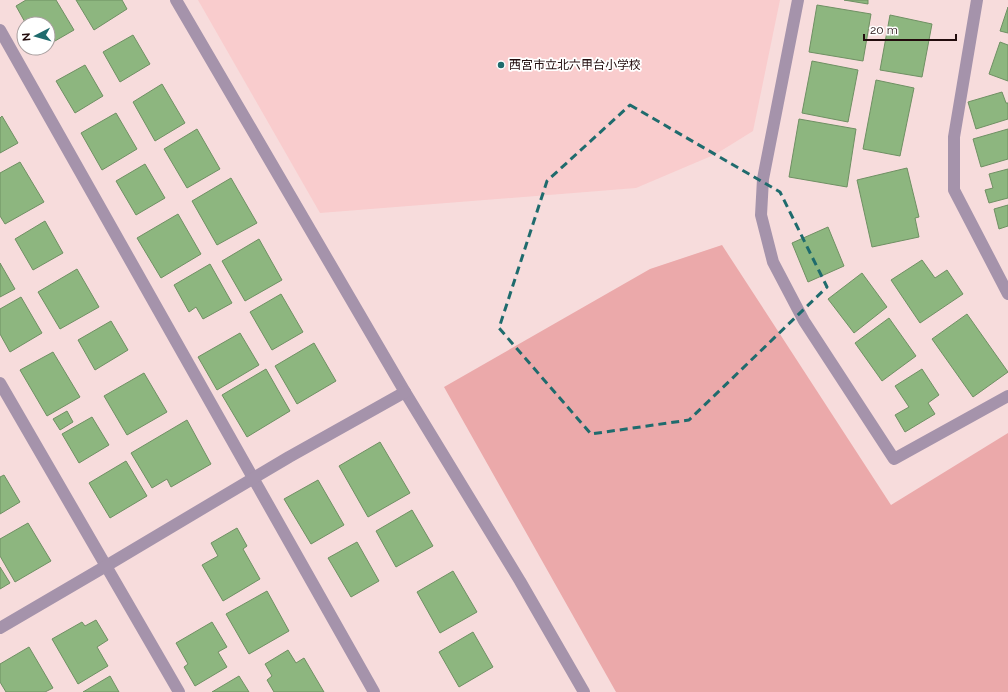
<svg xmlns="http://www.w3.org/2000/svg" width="1008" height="692" viewBox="0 0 1008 692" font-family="Raleway,'Noto Sans JP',sans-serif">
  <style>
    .built { fill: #f9cccd }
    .green { fill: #eba9aa }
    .building { fill: #8db67f; stroke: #6f9063 }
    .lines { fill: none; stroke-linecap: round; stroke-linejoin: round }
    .minor { stroke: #a593ab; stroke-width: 12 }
    .marked { fill: none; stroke: #1f6b6d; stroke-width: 3; stroke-dasharray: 8 5; stroke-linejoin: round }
    .poi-dot { fill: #1f6b6d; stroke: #fff; stroke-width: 1.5 }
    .labels { text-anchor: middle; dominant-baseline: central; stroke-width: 3.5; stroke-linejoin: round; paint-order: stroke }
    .poi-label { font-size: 12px; fill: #220c0d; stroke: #fff; text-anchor: start }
  </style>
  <rect width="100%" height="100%" fill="#f7dcdc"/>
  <path class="built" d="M198 0H780L753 131 716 154 636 188 320 213Z"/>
  <path class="green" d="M722 245 891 505 1008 433V692H616L444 387 650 269Z"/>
  <g class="building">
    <path d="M26 0H56L74 30 48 45V24H26L16 6Z"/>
    <path d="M76 0H122L127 9 94 30Z"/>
    <path d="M844 0H868V4Z"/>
    <path d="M817 5 871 14 863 61 809 52Z"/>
    <path d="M1008 7V33L1000 31Z"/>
    <path d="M890 15 932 24 922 77 880 70Z"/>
    <path d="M133 35 150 64 120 82 103 52Z"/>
    <path d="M1000 42 1008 45V81L989 74Z"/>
    <path d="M812 61 858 70 848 122 802 113Z"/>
    <path d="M85 65 103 96 75 113 56 81Z"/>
    <path d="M876 80 914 88 900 156 863 149Z"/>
    <path d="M162 84 185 123 155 141 133 102Z"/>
    <path d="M1002 92 1006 103H1008V119L976 129 968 102Z"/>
    <path d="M116 113 137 149 102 170 81 133Z"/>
    <path d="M2 116 18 143 0 153V118Z"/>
    <path d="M799 119 856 129 847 187 789 177Z"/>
    <path d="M197 129 220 169 187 188 164 149Z"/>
    <path d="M1008 129V159L981 167 973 139Z"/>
    <path d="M20 162 44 202 5 224 0 216V173Z"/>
    <path d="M145 164 165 198 136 215 116 181Z"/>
    <path d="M907 168 919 217 915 218 919 237 872 247 857 180Z"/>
    <path d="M1008 169V198L989 203 985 190 993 188 989 174Z"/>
    <path d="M231 178 257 223 217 245 192 201Z"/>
    <path d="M1008 205V226L999 229 994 209Z"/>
    <path d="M178 214 201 254 161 278 137 238Z"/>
    <path d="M45 221 63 253 33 270 15 239Z"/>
    <path d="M828 227 844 266 808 282 792 243Z"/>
    <path d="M259 239 282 280 245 301 222 261Z"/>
    <path d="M922 260 935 278 947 270 963 294 920 323 891 280Z"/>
    <path d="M0 263 15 289 0 297Z"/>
    <path d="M210 264 232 303 203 319 196 307 189 312 174 285Z"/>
    <path d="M77 269 99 307 60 329 38 292Z"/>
    <path d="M862 273 887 307 854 333 828 299Z"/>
    <path d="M281 294 303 332 272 350 250 312Z"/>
    <path d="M21 297 42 333 10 352 0 334V309Z"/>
    <path d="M967 314 1008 372 973 397 932 339Z"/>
    <path d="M889 318 916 356 882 381 855 343Z"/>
    <path d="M111 321 128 350 95 370 78 340Z"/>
    <path d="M240 333 259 365 217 390 198 357Z"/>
    <path d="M314 343 336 381 297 404 275 366Z"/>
    <path d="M53 352 80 397 47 416 20 370Z"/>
    <path d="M266 369 290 411 247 437 222 395Z"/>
    <path d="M922 369 939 395 928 403 935 414 905 432 895 415 909 407 895 386Z"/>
    <path d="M144 373 167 412 127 435 104 396Z"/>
    <path d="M67 411 73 422 60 430 53 419Z"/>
    <path d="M92 417 109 445 79 463 62 434Z"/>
    <path d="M187 420 211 464 171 487 167 479 152 488 131 453Z"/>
    <path d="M380 442 410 493 368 517 339 466Z"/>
    <path d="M126 461 147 496 110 518 89 483Z"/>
    <path d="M4 475 20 502 0 514V477Z"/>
    <path d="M318 480 344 525 311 544 284 499Z"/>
    <path d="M412 510 433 546 396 567 376 531Z"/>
    <path d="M28 523 51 561 15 582 0 556V539Z"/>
    <path d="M237 528 247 546 243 549 260 579 223 601 202 565 218 556 211 543Z"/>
    <path d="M357 542 379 581 351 597 328 558Z"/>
    <path d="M0 567 10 583 0 589Z"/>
    <path d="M453 571 477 612 440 633 417 592Z"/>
    <path d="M267 591 289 631 249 654 226 614Z"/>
    <path d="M96 620 108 640 97 647 108 666 78 684 52 639 82 622 85 626Z"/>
    <path d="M212 622 227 647 218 652 227 667 195 686 184 667 188 664 176 643Z"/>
    <path d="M473 632 493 667 459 687 439 652Z"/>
    <path d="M29 647 53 688 45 692H6L0 682V664Z"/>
    <path d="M288 650 296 663 304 658 324 692H274L267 680 272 676 265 664Z"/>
    <path d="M110 676 119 692H83Z"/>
    <path d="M239 676 249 692H212Z"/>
  </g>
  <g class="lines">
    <g class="minor">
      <path d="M176 0 405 392 520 581 584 692"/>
      <path d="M798 0 763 179 761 215 773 262 804 321 894 459 1008 396"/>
      <path d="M977 0 954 137V190L1008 294"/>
      <path d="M0 30 374 692"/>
      <path d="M0 383 179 692"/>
      <path d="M0 628 106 566 289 457 405 392"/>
    </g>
  </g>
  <path class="marked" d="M630 105 780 192 827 287 689 420 591 434 499 328 547 181Z"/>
  <circle class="poi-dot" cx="501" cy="65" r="4"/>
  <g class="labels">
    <g class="poi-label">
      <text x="509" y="65">西宮市立北六甲台小学校</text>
    </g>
  </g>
  <g transform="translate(36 36) rotate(264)"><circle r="19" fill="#ffffff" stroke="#a79e9e"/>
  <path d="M0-3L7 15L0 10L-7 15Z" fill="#1f6b6d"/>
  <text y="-6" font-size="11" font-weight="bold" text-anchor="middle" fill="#220c0d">N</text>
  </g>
  <path d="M864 34v6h92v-6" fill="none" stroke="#220c0d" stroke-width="2"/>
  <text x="870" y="34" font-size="12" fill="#220c0d" stroke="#ffffff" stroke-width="3" paint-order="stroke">20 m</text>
</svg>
